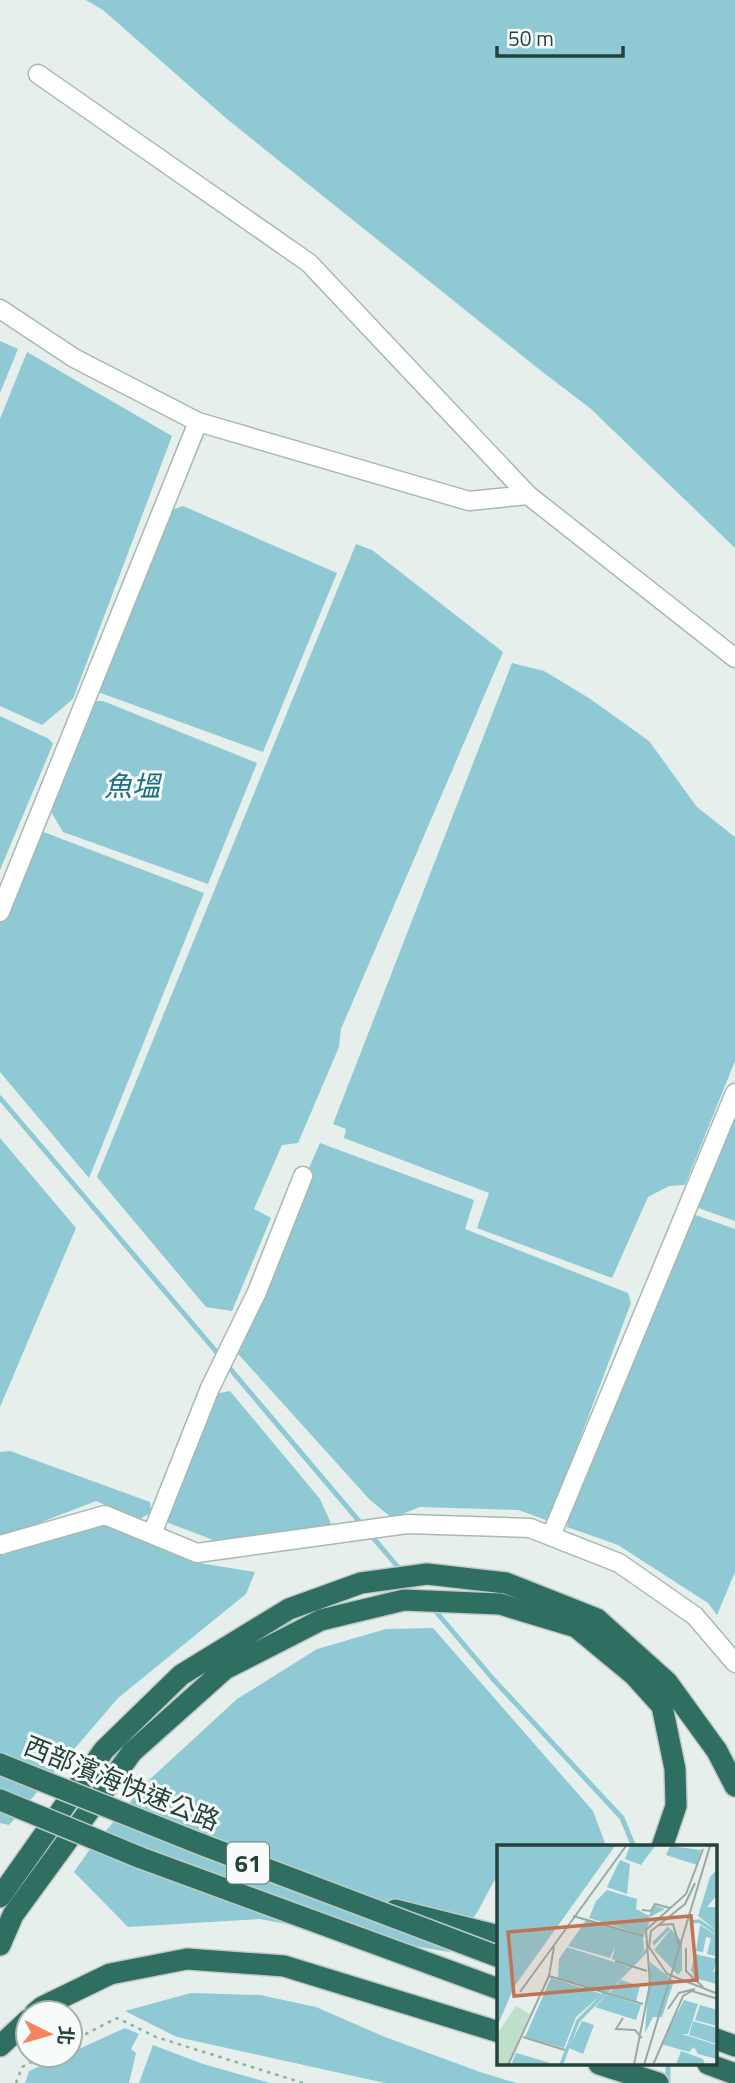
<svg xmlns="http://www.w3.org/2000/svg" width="735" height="2083" viewBox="0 0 735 2083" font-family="'Titillium Web','Noto Sans TC',sans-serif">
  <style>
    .water { fill: #8ec9d4 }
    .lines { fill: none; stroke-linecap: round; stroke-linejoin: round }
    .stream { stroke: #8ec9d4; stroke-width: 5 }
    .minor-casing { stroke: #a8b8b2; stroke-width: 21 }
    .highway-casing { stroke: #c2cac8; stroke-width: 24 }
    .path { stroke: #86b3a5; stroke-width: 2.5; stroke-dasharray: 3.5 5; stroke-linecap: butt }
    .minor { stroke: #fff; stroke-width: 18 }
    .highway { stroke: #2f6f62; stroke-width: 21 }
    .highway-bridge-casing { stroke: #c2cac8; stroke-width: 24; stroke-linecap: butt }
    .highway-bridge { stroke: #2f6f62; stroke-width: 21 }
    .labels { text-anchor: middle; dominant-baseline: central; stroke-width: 6; stroke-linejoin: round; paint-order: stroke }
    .shield { fill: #f7fbf9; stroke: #637a73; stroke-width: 2 }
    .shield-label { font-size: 24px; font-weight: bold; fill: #24423a }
    .street-label { font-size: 26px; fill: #24423a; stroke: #f7fbf9 }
    .water-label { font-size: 28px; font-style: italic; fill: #1c6f80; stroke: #f7fbf9 }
    .inset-river { fill: none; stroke: #8ec9d4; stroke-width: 3.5 }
    .inset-road { fill: none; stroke: #98aaa4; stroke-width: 2 }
    .view { fill: #c07456; fill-opacity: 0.15; stroke: #c07456; stroke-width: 3.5 }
    .inset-edge { fill: none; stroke: #24423a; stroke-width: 3.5 }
  </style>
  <rect width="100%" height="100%" fill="#e6efeb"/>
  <g class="water">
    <path d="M86 0H735V548L591 409 540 370 227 119 103 10Z"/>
    <path d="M0 341 18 349 0 393Z"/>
    <path d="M27 352 172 436 73 699 42 725 0 706V419Z"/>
    <path d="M183 506 337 573 263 752 98 692 160 514Z"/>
    <path d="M356 544 372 550 503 652 341 1029 339 1047 298 1143 282 1145 254 1209 271 1218 232 1311 206 1307 97 1177Z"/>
    <path d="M512 663 544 671 589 698 649 741 697 807 735 837V1061L685 1185 669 1186 648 1197 612 1278 477 1228 489 1193 344 1138 346 1129 333 1124Z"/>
    <path d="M90 701H103L257 763 208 884 63 832 47 805Z"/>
    <path d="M0 716 49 739 53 744 0 870Z"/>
    <path d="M33 828 204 893 89 1178 0 1072V918Z"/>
    <path d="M735 1099V1221L690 1205Z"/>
    <path d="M0 1138 76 1228 0 1407Z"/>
    <path d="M320 1143 474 1200 465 1229 628 1293 631 1303 549 1521 518 1510 420 1507 392 1518 370 1500 230 1345Z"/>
    <path d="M690 1213 735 1229V1572L717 1615 708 1603 618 1545 567 1527 570 1507Z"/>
    <path d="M230 1391 320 1499 334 1530 216 1541 166 1522 210 1395Z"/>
    <path d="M10 1451 150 1502 151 1513 138 1520 96 1501 3 1537 0 1536V1452Z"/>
    <path d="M105 1522 199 1563 255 1572 246 1594 118 1698 9 1825 0 1823V1554L3 1555Z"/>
    <path d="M433 1628 593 1811 605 1843 602 1847H499V1879L494 1881 478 1911 449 1952 259 1919 128 1927 74 1872 88 1852 148 1781 237 1699 317 1649 386 1629Z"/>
    <path d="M191 1993 260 1995 316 2007 385 2037 480 2072 516 2083H385L177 2037 125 2011Z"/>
    <path d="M125 2028 139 2034 131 2049 136 2053 129 2083H25L29 2071 65 2055H70V2053Z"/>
    <path d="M153 2045 203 2064 270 2083H139Z"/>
  </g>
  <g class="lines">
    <g class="stream">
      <path d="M0 1098 220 1356"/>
      <path d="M226 1364 403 1573"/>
      <path d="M432 1607 493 1679 622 1818 634 1847"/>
      <path d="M668 2064V2083"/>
    </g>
    <g class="minor-casing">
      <g id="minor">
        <path d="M38 74 309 263 528 495 735 658"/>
        <path d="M0 309 74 358 198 422 469 501 528 495"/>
        <path d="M0 912 198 422"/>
        <path d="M152 1534 210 1388 257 1292 303 1176"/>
        <path d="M551 1536 735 1093"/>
        <path d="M0 1545 105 1515 197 1553 407 1524 530 1528 619 1563 695 1616 735 1663"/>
      </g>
    </g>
    <g class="highway-casing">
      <g id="highway">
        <path d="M0 1897 104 1750 181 1675 289 1609 361 1583 427 1574 506 1583 597 1619 667 1682 717 1751 735 1786"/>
        <path d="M395 1910 499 1936"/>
        <path d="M0 1945 13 1915 132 1752 225 1669 321 1620 404 1600 500 1604 576 1627 634 1675 662 1706 675 1769 676 1806 662 1847"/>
        <path d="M35 2013 42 2007 110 1974 187 1959 284 1966 499 2032"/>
        <path d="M716 2039 735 2046"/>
        <path d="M0 2046 28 2020"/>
        <path d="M599 2064 658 2083"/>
        <path d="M708 2064 735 2074"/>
      </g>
    </g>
    <g class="path">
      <path d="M70 2042 117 2018 156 2037 303 2083"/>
      <path d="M16 2083 22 2067 45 2055"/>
    </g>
    <use href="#minor" class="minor"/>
    <use href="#highway" class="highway"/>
    <g class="highway-bridge-casing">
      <g id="highway-bridge">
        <path d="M0 1764 203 1845 499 1957"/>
        <path d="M0 1800 141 1858 499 1989"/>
      </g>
    </g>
    <use href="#highway-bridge" class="highway-bridge"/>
  </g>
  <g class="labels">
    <rect class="shield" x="227" y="1842.5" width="42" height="41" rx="5"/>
    <g class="shield-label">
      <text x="248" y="1863">61</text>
    </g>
    <g class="street-label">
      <text transform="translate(122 1783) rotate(22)">西部濱海快速公路</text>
    </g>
    <g class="water-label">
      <text x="132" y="785">魚塭</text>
    </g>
  </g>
  <g transform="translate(497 1845)">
    <rect width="220" height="220" fill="#e6efeb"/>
    <path d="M19 161 33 169 10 220H0V189Z" fill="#bfe0c8"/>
    <path d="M0 1H118L17 142 0 182ZM133 1H158L144 20 128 14ZM173 1 204 5 200 20 169 10ZM123 15 133 19 130 49 110 42ZM220 24V50L210 62H220V86L201 71 213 32ZM110 45 140 54 139 64 152 71 156 60 168 64 149 74 153 76 147 90 92 73 99 56ZM89 75 146 91 147 105 133 121 115 114 118 102 113 113 71 101ZM203 80 220 91 218 111 210 109 214 93 209 92 206 107 199 106ZM174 84 185 97V125L181 130 157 105ZM70 102 130 121V123L107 147 61 133 62 114ZM198 109 220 114 216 128 220 124 219 139 198 133 194 125ZM153 117 177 136 165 172H156L148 188ZM54 133 105 149 79 172 67 203 28 192ZM124 135 143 141 139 156 112 148ZM110 149 144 160 139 175 98 162ZM187 155 201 159 191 189H185L220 200V214L201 209 197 202 192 207 164 199ZM203 160 220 165V181L198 175ZM85 176 97 180 86 209 72 203ZM196 176 220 183V199L192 190ZM184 206 206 214 208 220H179ZM19 208 40 214 59 220H14Z" fill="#8ec9d4"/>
    <path class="inset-river" d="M194 77 202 76 221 89M156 99 172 83M64 220 81 176 150 105"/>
    <path class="inset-road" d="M198 38 188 59 154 86 152 102 170 129 221 149M145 65 154 66 158 59 173 63M76 71 147 91M162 80 176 79 182 100M189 103V126L206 142M118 116 150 126M52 131 146 159M23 147 129 1M171 164 182 148 198 144M126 173 119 184 138 185 145 193M26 192 68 205M11 220 52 131 57 102M137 220 153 139 149 85 189 49 206 4M147 220 213 1M156 220 186 151 195 146 221 154"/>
    <path class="view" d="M194 71 200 135 17 151 11 87Z"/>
    <rect width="220" height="220" class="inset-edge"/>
  </g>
  <g transform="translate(49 2034) rotate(95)"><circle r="33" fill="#f7fbf9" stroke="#a3b1ad" stroke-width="2"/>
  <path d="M0-5L12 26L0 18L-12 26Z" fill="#f4845f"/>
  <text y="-10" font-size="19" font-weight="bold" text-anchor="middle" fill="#24423a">北</text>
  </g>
  <path d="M497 46v10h126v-10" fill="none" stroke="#24423a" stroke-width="3.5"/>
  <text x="508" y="46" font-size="21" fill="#24423a" stroke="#f7fbf9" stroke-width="5" paint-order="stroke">50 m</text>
</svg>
